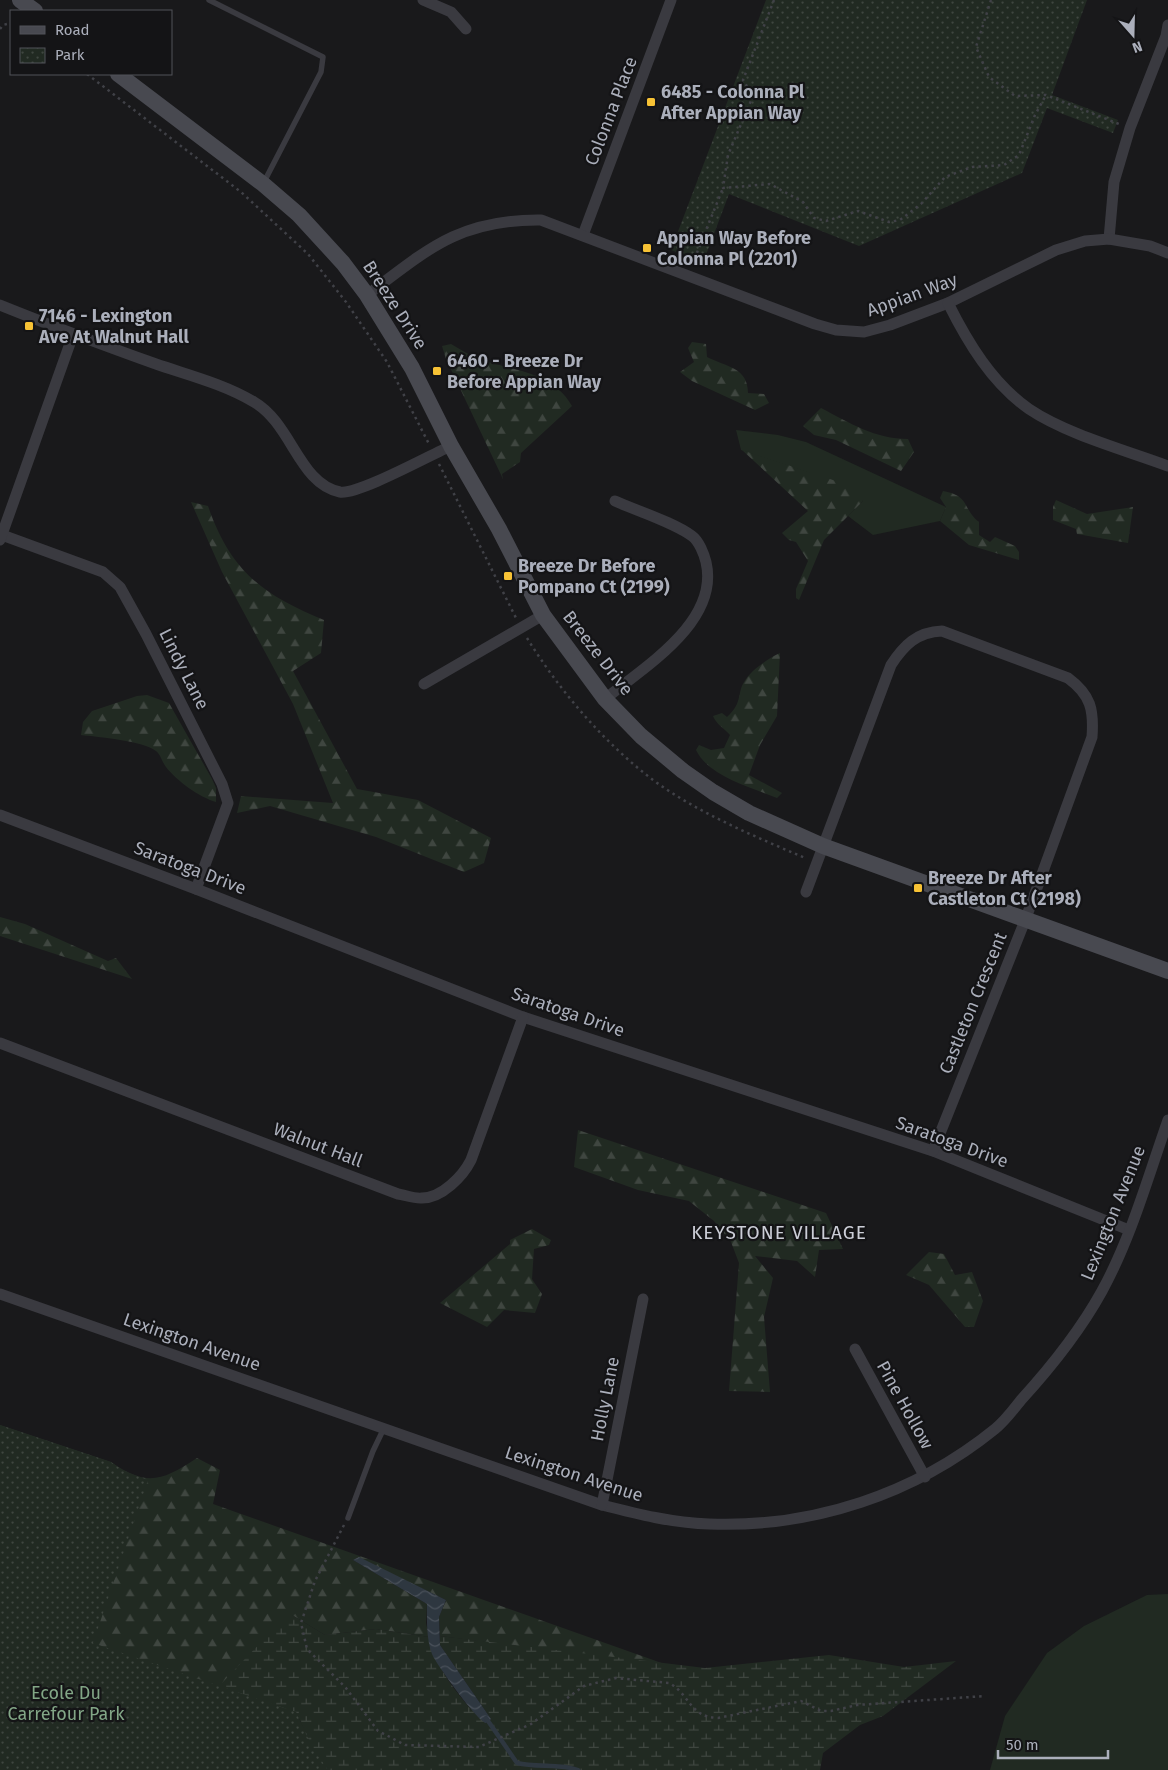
<svg xmlns="http://www.w3.org/2000/svg" width="1168" height="1770" viewBox="0 0 1168 1770" font-family="'Fira Sans',sans-serif">
  <style>
    .grass { fill: #212a22 }
    .forest { fill: url(#forest-firs) }
    .wetland { fill: url(#wetland-marsh) }
    .park { fill: url(#park-dots) }
    .water { fill: url(#water-waves) }
    .lines { fill: none; stroke-linecap: round; stroke-linejoin: round }
    .stream { stroke: #2e3740; stroke-width: 4.5 }
    .path { stroke: #404147; stroke-width: 2.5; stroke-dasharray: 2.5 4; stroke-linecap: butt }
    .lane { stroke: #3a3a40; stroke-width: 5.5 }
    .street { stroke: #3a3a40; stroke-width: 11 }
    .secondary { stroke: #484950; stroke-width: 16 }
    .poi-dot { fill: #f7c235; stroke: #141416; stroke-width: 2 }
    .labels { text-anchor: middle; dominant-baseline: central; stroke-width: 4.5; stroke-linejoin: round; paint-order: stroke }
    .poi-label { font-size: 18px; font-weight: bold; fill: #abafbb; stroke: #141416; text-anchor: start }
    .street-label { font-size: 18px; fill: #abafbb; stroke: #141416 }
    .park-label { font-size: 18px; fill: #82a686; stroke: #141416 }
    .neighbourhood-label { font-size: 19px; letter-spacing: 1px; fill: #ccced7; stroke: #141416 }
  </style>
  <defs>
    <pattern id="forest-firs" width="22" height="20" patternUnits="userSpaceOnUse" patternTransform="scale(1.25)"><rect width="22" height="20" fill="#212a22"/><path d="M5 1l3.5 6h-7zM16 11l3.5 6h-7z" fill="#3f4640"/></pattern>
    <pattern id="wetland-marsh" width="20" height="14" patternUnits="userSpaceOnUse" patternTransform="scale(1.25)"><rect width="20" height="14" fill="#212a22"/><path d="M1 5h8M5 5V1M11 12h8M15 12V8" fill="none" stroke="#3f4640"/></pattern>
    <pattern id="park-dots" width="8" height="8" patternUnits="userSpaceOnUse" patternTransform="scale(1.25)"><rect width="8" height="8" fill="#212a22"/><path d="M2 2h.1M6 6h.1" fill="none" stroke="#3f4640" stroke-width="1.8" stroke-linecap="round"/></pattern>
    <pattern id="water-waves" width="16" height="10" patternUnits="userSpaceOnUse" patternTransform="scale(1.25)"><rect width="16" height="10" fill="#2e3740"/><path d="M0 5q4-4 8 0t8 0" fill="none" stroke="#4a515a"/></pattern>
  </defs>
  <rect width="100%" height="100%" fill="#19191b"/>
  <g class="grass">
    <path d="M736 430 778 435 806 442 946 507 940 521 873 535 848 516 863 501 810 473 741 450Z"/>
    <path d="M1168 1594V1770H990L1005 1716 1047 1653 1084 1626 1147 1595Z"/>
  </g>
  <g class="forest">
    <path d="M692 342 706 344 707 357C726 367 748 367 748 393L764 394 769 403 755 410 692 381 680 372 694 362 688 348Z"/>
    <path d="M451 344C460 349 469 355 479 359 513 371 552 371 572 406L521 453 520 462 502 474 503 479 446 359 442 346Z"/>
    <path d="M821 408C850 423 875 439 908 439L914 452 901 471 836 440 814 435 803 426Z"/>
    <path d="M742 450 854 487 863 501 824 540 799 600 796 598V589L808 561 796 542 789 540 782 533 808 511Z"/>
    <path d="M943 491C971 496 962 509 979 522V535L990 542 995 537 1015 546 1019 552V560L969 545 940 521 946 507 940 498Z"/>
    <path d="M1056 500 1087 514 1133 507 1128 543 1077 534 1076 529 1053 520V507Z"/>
    <path d="M191 502 208 506C230 570 262 595 324 620L321 653 293 671 357 789 418 800 491 838 484 863 464 872 376 837 270 806 237 813 241 796 333 803 293 704 222 572Z"/>
    <path d="M780 653 777 716 760 745 749 775 782 793 777 798C751 787 709 777 696 750L699 745 711 750 724 748 730 735C724 728 716 724 713 716L722 713 727 717C744 702 736 692 746 679 753 669 769 658 780 653Z"/>
    <path d="M147 695 169 703 212 779 216 788V802C199 797 177 781 166 767 162 762 161 755 156 751 144 741 98 737 81 735L83 722 92 711 137 696Z"/>
    <path d="M0 917 25 924 108 961 116 958 132 979 0 936Z"/>
    <path d="M578 1130 826 1213 843 1249 819 1250 815 1277 797 1261 755 1256 773 1278 764 1317 770 1392 729 1391 739 1263 731 1242 714 1221 689 1201 638 1190 574 1167Z"/>
    <path d="M532 1229 551 1240 549 1245 534 1249 532 1279 542 1294 535 1313 504 1310 487 1327 440 1303 510 1244V1240Z"/>
    <path d="M929 1252 944 1254 955 1275 972 1272 983 1301 974 1327H965L929 1285 906 1275Z"/>
    <path d="M0 1425 111 1462C147 1487 162 1481 197 1458L220 1470 213 1504 670 1666 440 1636 439 1617 446 1600 359 1558 353 1560 427 1604 426 1623 429 1637 376 1629 325 1635 292 1615 299 1720 328 1770H0Z"/>
  </g>
  <path class="wetland" d="M292 1615 325 1635 376 1629 429 1637C434 1666 463 1704 486 1723L491 1719 440 1645V1636L705 1668 829 1655 904 1667 956 1661 883 1716 860 1725 823 1753 820 1770H328L312 1747 296 1712 219 1686 272 1631Z"/>
  <g class="park">
    <path d="M766 0H1087L1052 95 1118 120 1113 133 1047 108 1022 173 859 246 729 194 703 263 671 250Z"/>
    <path d="M0 1425 111 1462 124 1471 148 1480 93 1643 296 1712 312 1747 328 1770H0Z"/>
  </g>
  <path class="water" d="M359 1557 446 1600 439 1617 440 1645 491 1719 486 1723C477 1721 436 1664 432 1654 426 1638 427 1620 427 1604L353 1560Z"/>
  <g class="lines">
    <path class="stream" d="M486 1718 517 1763C537 1768 559 1763 578 1770"/>
    <g class="path">
      <path d="M774 0 743 80 753 96 728 155 723 188 770 184 803 202 814 218 826 221 858 211 889 222 900 220 921 204 945 177 972 167 1004 165 1019 155 1035 115 1046 95"/>
      <path d="M991 0 976 47 989 77 1015 96 1046 95 1119 124"/>
      <path d="M0 29 3 25 11 23"/>
      <path d="M87 74 241 192 308 254 346 302 387 362 429 444"/>
      <path d="M692 265 723 188"/>
      <path d="M439 464 516 618"/>
      <path d="M527 638C560 691 603 742 653 780 698 813 754 836 805 858"/>
      <path d="M344 1525 315 1581 301 1623 307 1649 346 1688 378 1731 388 1736 405 1745 479 1747 531 1724 584 1686 616 1678 669 1683C690 1694 689 1717 718 1718L801 1701 821 1711H831L857 1705 985 1696"/>
    </g>
    <g class="lane">
      <path d="M209 0 323 57 321 72 264 182"/>
      <path d="M348 1518 373 1451 384 1428"/>
    </g>
    <g class="street">
      <path d="M423 0 451 12 466 29"/>
      <path d="M583 235 671 0"/>
      <path d="M1109 239 1114 182 1130 128 1166 36 1168 25"/>
      <path d="M367 295C428 249 460 219 541 220L815 324 836 330 864 332 890 325 948 303 1056 250 1085 241 1109 239 1150 246 1168 253"/>
      <path d="M948 303C968 343 992 383 1029 409 1066 434 1125 450 1168 466"/>
      <path d="M0 305C52 326 103 345 156 364 188 375 224 384 254 402 292 424 299 484 340 492 358 495 430 455 451 446"/>
      <path d="M2 535 103 572 120 587 146 634 222 784 228 803 196 889"/>
      <path d="M0 540 73 335"/>
      <path d="M424 684 543 615"/>
      <path d="M605 699C644 667 720 622 706 562 704 554 699 541 692 536 673 522 637 511 615 501"/>
      <path d="M0 815 196 889 523 1017 933 1151 1129 1230"/>
      <path d="M806 892 891 665C904 645 917 632 942 631L1068 678C1091 695 1094 710 1092 737L1026 918 933 1151"/>
      <path d="M0 1043 398 1194C405 1195 415 1199 422 1198 442 1198 463 1176 471 1160L523 1017"/>
      <path d="M0 1294 602 1505C637 1514 673 1523 709 1524 813 1528 915 1494 995 1429 1005 1421 1013 1410 1021 1400 1052 1366 1080 1331 1102 1291 1131 1238 1148 1177 1168 1120"/>
      <path d="M855 1349 925 1477"/>
      <path d="M602 1505 643 1299"/>
    </g>
    <g class="secondary">
      <path d="M20 0 35 11"/>
      <path d="M118 74 263 184 299 215 343 263 367 295 412 368 451 446 499 529 543 615 605 699 641 736 683 771 713 792 749 813 823 846 1168 971"/>
    </g>
  </g>
  <g class="poi-dot">
    <rect x="646" y="97" width="10" height="10" rx="2.5"/>
    <rect x="642" y="243" width="10" height="10" rx="2.5"/>
    <rect x="24" y="321" width="10" height="10" rx="2.5"/>
    <rect x="432" y="366" width="10" height="10" rx="2.5"/>
    <rect x="503" y="571" width="10" height="10" rx="2.5"/>
    <rect x="913" y="883" width="10" height="10" rx="2.5"/>
  </g>
  <g class="labels">
    <g class="poi-label">
      <text x="661" y="92">6485 - Colonna Pl<tspan x="661" dy="21">After Appian Way</tspan></text>
      <text x="657" y="238">Appian Way Before<tspan x="657" dy="21">Colonna Pl (2201)</tspan></text>
      <text x="39" y="316">7146 - Lexington<tspan x="39" dy="21">Ave At Walnut Hall</tspan></text>
      <text x="447" y="361">6460 - Breeze Dr<tspan x="447" dy="21">Before Appian Way</tspan></text>
      <text x="518" y="566">Breeze Dr Before<tspan x="518" dy="21">Pompano Ct (2199)</tspan></text>
      <text x="928" y="878">Breeze Dr After<tspan x="928" dy="21">Castleton Ct (2198)</tspan></text>
    </g>
    <g class="street-label">
      <text transform="translate(611 111) rotate(-69)">Colonna Place</text>
      <text transform="translate(912 295) rotate(-20)">Appian Way</text>
      <text transform="translate(395 305) rotate(57)">Breeze Drive</text>
      <text transform="translate(598 653) rotate(52)">Breeze Drive</text>
      <text transform="translate(184 669) rotate(63)">Lindy Lane</text>
      <text transform="translate(190 868) rotate(21)">Saratoga Drive</text>
      <text transform="translate(973 1003) rotate(-68)">Castleton Crescent</text>
      <text transform="translate(568 1012) rotate(19)">Saratoga Drive</text>
      <text transform="translate(952 1142) rotate(20)">Saratoga Drive</text>
      <text transform="translate(318 1145) rotate(21)">Walnut Hall</text>
      <text transform="translate(1113 1213) rotate(-68)">Lexington Avenue</text>
      <text transform="translate(192 1342) rotate(19)">Lexington Avenue</text>
      <text transform="translate(605 1399) rotate(-79)">Holly Lane</text>
      <text transform="translate(905 1405) rotate(61)">Pine Hollow</text>
      <text transform="translate(574 1474) rotate(18)">Lexington Avenue</text>
    </g>
    <g class="park-label">
      <text x="66" y="1693">Ecole Du<tspan x="66" dy="21">Carrefour Park</tspan></text>
    </g>
    <g class="neighbourhood-label">
      <text x="779" y="1232">KEYSTONE VILLAGE</text>
    </g>
  </g>
  <rect x="10" y="10" width="162" height="65" fill="#141416" stroke="#505258"/>
  <rect x="20" y="26" width="25" height="8" fill="#484950" stroke="#505258"/>
  <text x="55" y="35" font-size="15" fill="#abafbb">Road</text>
  <rect x="20" y="48" width="25" height="15" fill="url(#park-dots)" stroke="#505258"/>
  <text x="55" y="60" font-size="15" fill="#abafbb">Park</text>
  <g transform="translate(1133 35) rotate(160)" stroke="#141416" stroke-width="4" paint-order="stroke">
  <path d="M0-4L9 19L0 12L-9 19Z" fill="#abafbb"/>
  <text y="-8" font-size="14" font-weight="bold" text-anchor="middle" fill="#abafbb">N</text>
  </g>
  <path d="M998 1750v8h110v-8" fill="none" stroke="#abafbb" stroke-width="2.5"/>
  <text x="1006" y="1750" font-size="15" fill="#abafbb" stroke="#141416" stroke-width="4" paint-order="stroke">50 m</text>
</svg>
